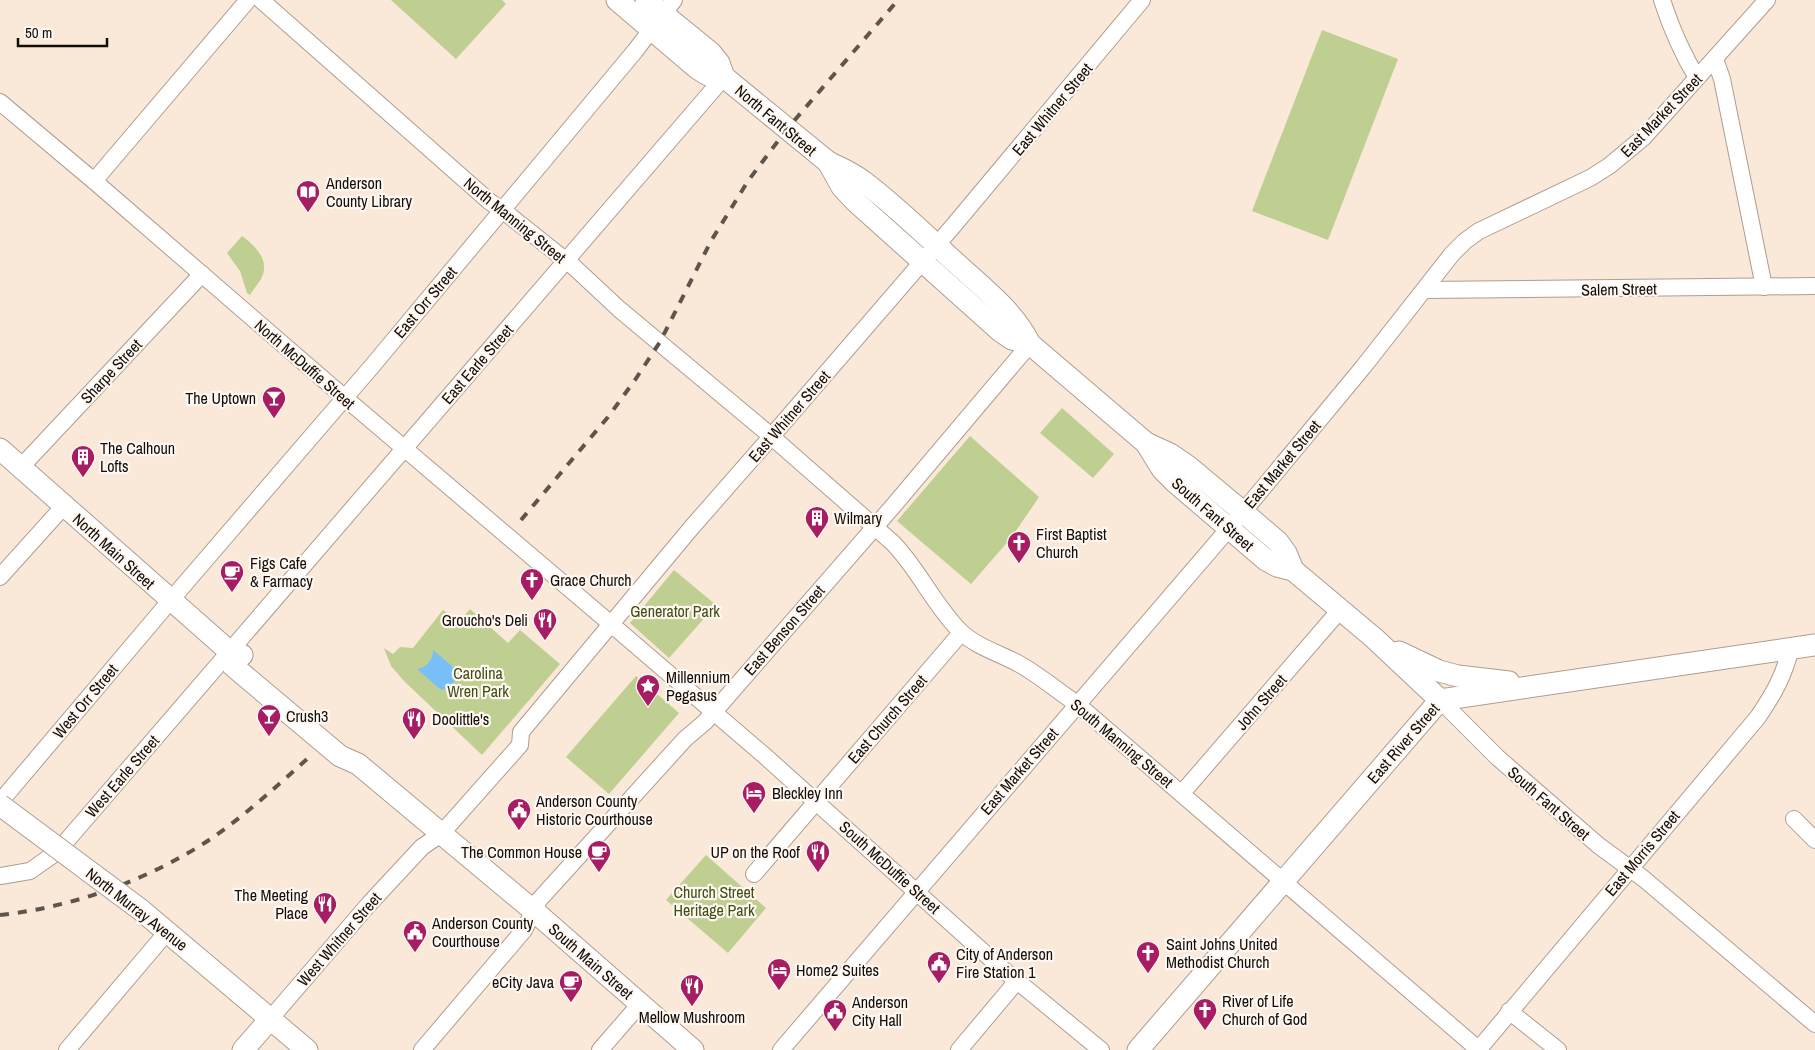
<svg xmlns="http://www.w3.org/2000/svg" width="1815" height="1050" viewBox="0 0 1815 1050" font-family="'Archivo Narrow',sans-serif">
  <style>
    .green { fill: #becf91 }
    .water { fill: #78bef7 }
    .lines { fill: none; stroke-linecap: round; stroke-linejoin: round }
    .minor-casing { stroke: #ae9e90; stroke-width: 18 }
    .major-casing { stroke: #ae9e90; stroke-width: 23 }
    .minor { stroke: #fff; stroke-width: 16 }
    .major { stroke: #fff; stroke-width: 21 }
    .rail { stroke: #5e554c; stroke-width: 4; stroke-dasharray: 9 9; stroke-linecap: butt }
    .major-bridge-casing { stroke: #ae9e90; stroke-width: 23; stroke-linecap: butt }
    .major-bridge { stroke: #fff; stroke-width: 21 }
    .labels { text-anchor: middle; dominant-baseline: central; stroke-width: 4.5; stroke-linejoin: round; paint-order: stroke }
    .street-label { font-size: 16px; fill: #130d08; stroke: #fff7f1 }
    .poi-label { font-size: 16px; fill: #130d08; stroke: #fff7f1; text-anchor: start }
    .park-label { font-size: 16px; fill: #414e12; stroke: #fff7f1 }
  </style>
  <rect width="100%" height="100%" fill="#fae8d9"/>
  <g class="green">
    <path d="M391 0H502L506 4 456 59Z"/>
    <path d="M1322 30 1398 59 1328 240 1252 211Z"/>
    <path d="M242 236C255 246 271 260 261 279 258 284 253 290 250 295L247 293 240 271 227 253Z"/>
    <path d="M1062 408 1114 454 1093 478 1040 433Z"/>
    <path d="M970 436 1039 497 1011 538 971 584 897 521Z"/>
    <path d="M674 570 716 605 669 658 630 623Z"/>
    <path d="M470 609 508 643 520 630 560 664 482 755 405 682 391 666 384 648 393 654 400 647 413 648 443 610 459 622Z"/>
    <path d="M636 676 679 713 609 794 566 757Z"/>
    <path d="M706 855 766 908 728 953 666 900Z"/>
  </g>
  <path class="water" d="M433 650 459 672C457 680 450 688 441 690L417 669C426 668 434 659 433 650Z"/>
  <g class="lines">
    <g class="minor-casing">
      <g id="minor">
        <path d="M261 0 490 202 501 209 574 267 619 309 764 430 893 543C919 570 934 605 960 631 976 647 1002 654 1021 665 1040 676 1058 691 1077 704L1478 1049"/>
        <path d="M1662 0C1671 28 1682 53 1697 78"/>
        <path d="M1715 59 1722 79 1764 287"/>
        <path d="M0 102 94 181 345 398 618 630 766 757 1000 967 1101 1050"/>
        <path d="M94 181 248 0"/>
        <path d="M1424 290 1815 286"/>
        <path d="M21 467 202 274"/>
        <path d="M0 577 64 506"/>
        <path d="M1440 700 1497 757 1598 845 1644 879 1815 1024"/>
        <path d="M1182 793 1340 610"/>
        <path d="M0 802 170 601 373 365 635 51 674 0"/>
        <path d="M1794 819 1815 840"/>
        <path d="M754 874 961 633"/>
        <path d="M0 876 30 871 57 852 724 77"/>
        <path d="M1509 1011 1558 1050"/>
        <path d="M271 1018 369 904 422 847 441 834 520 745 521 732 692 527 771 437 954 225 1142 0"/>
        <path d="M67 1050 167 932"/>
        <path d="M422 1050 524 930 539 900 685 739 705 722 894 505 1030 344"/>
        <path d="M600 1050 640 1004"/>
        <path d="M781 1050 1243 512 1364 366 1452 254 1465 241 1479 231 1590 178 1609 166 1644 137 1767 0"/>
        <path d="M959 1050 1017 981"/>
        <path d="M1478 1050 1758 717C1775 692 1783 677 1791 648"/>
      </g>
    </g>
    <g class="major-casing">
      <g id="major">
        <path d="M617 0 698 69 708 75 724 77"/>
        <path d="M646 0 711 53 719 63 724 77 828 162C841 168 853 173 864 182 896 206 926 236 956 263 983 288 1014 311 1030 344L1146 443 1170 454 1189 467 1243 512 1278 542 1286 553 1293 570 1374 638 1440 700"/>
        <path d="M828 162 842 187 856 202 999 330 1012 339 1030 344"/>
        <path d="M1146 443 1162 469 1176 483 1266 560 1277 566 1293 570"/>
        <path d="M0 449 229 651 242 655"/>
        <path d="M229 651 233 666 340 756 358 764 534 911 693 1050"/>
        <path d="M1399 652 1439 671 1458 676 1509 682"/>
        <path d="M141 910 307 1050"/>
        <path d="M243 1050 271 1018"/>
        <path d="M1138 1050 1440 700 1815 645"/>
      </g>
    </g>
    <use href="#minor" class="minor"/>
    <use href="#major" class="major"/>
    <g class="rail">
      <path d="M521 520 608 417 635 380 660 342 711 241 748 181 787 129 898 0"/>
      <path d="M0 915C65 908 131 886 188 853 232 828 270 792 307 759"/>
    </g>
    <g class="major-bridge-casing">
      <path id="major-bridge" d="M0 805 141 910"/>
    </g>
    <use href="#major-bridge" class="major-bridge"/>
  </g>
  <defs>
    <g id="library-pin" transform="scale(1.25)"><path d="M0 17L-7.5 6A9.5 9.5 0 1 1 7.5 6Z" fill="#a61d63" stroke="#fff7f1"/><path d="M-6-4Q-3-5.5-.7-3.5V5Q-3 3-6 4ZM6-4Q3-5.5 .7-3.5V5Q3 3 6 4Z" fill="#fff"/></g>
    <g id="bar-pin" transform="scale(1.25)"><path d="M0 17L-7.5 6A9.5 9.5 0 1 1 7.5 6Z" fill="#a61d63" stroke="#fff7f1"/><path d="M-6-5H6L.8 .8V4.5H3.5V6h-7V4.5H-.8V.8Z" fill="#fff"/></g>
    <g id="building-pin" transform="scale(1.25)"><path d="M0 17L-7.5 6A9.5 9.5 0 1 1 7.5 6Z" fill="#a61d63" stroke="#fff7f1"/><path d="M-4-6H4V6H1V3H-1V6H-4ZM-2.5-4.3h1.7v1.8h-1.7ZM.8-4.3h1.7v1.8H.8ZM-2.5-1h1.7V.8h-1.7ZM.8-1h1.7V.8H.8Z" fill="#fff"/></g>
    <g id="church-pin" transform="scale(1.25)"><path d="M0 17L-7.5 6A9.5 9.5 0 1 1 7.5 6Z" fill="#a61d63" stroke="#fff7f1"/><path d="M-1.2-6h2.4v3.5h3.3v2.4h-3.3V6h-2.4V-.1h-3.3v-2.4h3.3Z" fill="#fff"/></g>
    <g id="cafe-pin" transform="scale(1.25)"><path d="M0 17L-7.5 6A9.5 9.5 0 1 1 7.5 6Z" fill="#a61d63" stroke="#fff7f1"/><path d="M-5.5-4.5H6V0H3Q3 3.5 0 3.5H-2.5Q-5.5 3.5-5.5 0ZM3-3.2v2h1.7v-2ZM-6 4.5H4V6H-6Z" fill="#fff"/></g>
    <g id="restaurant-pin" transform="scale(1.25)"><path d="M0 17L-7.5 6A9.5 9.5 0 1 1 7.5 6Z" fill="#a61d63" stroke="#fff7f1"/><path d="M-5-6h1v4h1v-4h1v4h1v-4h1v5L-1.5 .5V6h-2V.5L-5-1ZM5-6V6H3V1.5H1.5Q1.5-4 5-6Z" fill="#fff"/></g>
    <g id="sight-pin" transform="scale(1.25)"><path d="M0 17L-7.5 6A9.5 9.5 0 1 1 7.5 6Z" fill="#a61d63" stroke="#fff7f1"/><path d="M0-6L1.8-2.2L6-1.7L2.9 1.2L3.7 5.4L0 3.3L-3.7 5.4L-2.9 1.2L-6-1.7L-1.8-2.2Z" fill="#fff"/></g>
    <g id="hotel-pin" transform="scale(1.25)"><path d="M0 17L-7.5 6A9.5 9.5 0 1 1 7.5 6Z" fill="#a61d63" stroke="#fff7f1"/><path d="M-6-4.5h1.5V1H6V5H4.5V3h-9V5H-6ZM-4 0a1.8 1.8 0 1 1 3.6 0ZM.5 0V-2.5h3Q6-2.5 6 0Z" fill="#fff"/></g>
    <g id="civic-pin" transform="scale(1.25)"><path d="M0 17L-7.5 6A9.5 9.5 0 1 1 7.5 6Z" fill="#a61d63" stroke="#fff7f1"/><path d="M-.6-6.5H3V-4.5H.6V-3L4-1V1h2V6H-6V1h2V-1L-.6-3ZM-1.2 2.5V6h2.4V2.5Z" fill="#fff"/></g>
  </defs>
  <g fill-rule="evenodd">
    <use href="#library-pin" x="308" y="192"/>
    <use href="#bar-pin" x="274" y="398"/>
    <use href="#building-pin" x="83" y="457"/>
    <use href="#building-pin" x="817" y="518"/>
    <use href="#church-pin" x="1019" y="543"/>
    <use href="#cafe-pin" x="232" y="572"/>
    <use href="#church-pin" x="532" y="580"/>
    <use href="#restaurant-pin" x="545" y="620"/>
    <use href="#sight-pin" x="648" y="686"/>
    <use href="#bar-pin" x="269" y="716"/>
    <use href="#restaurant-pin" x="414" y="719"/>
    <use href="#hotel-pin" x="754" y="793"/>
    <use href="#civic-pin" x="519" y="810"/>
    <use href="#cafe-pin" x="599" y="852"/>
    <use href="#restaurant-pin" x="818" y="852"/>
    <use href="#restaurant-pin" x="325" y="904"/>
    <use href="#civic-pin" x="415" y="932"/>
    <use href="#church-pin" x="1148" y="953"/>
    <use href="#civic-pin" x="939" y="963"/>
    <use href="#hotel-pin" x="779" y="970"/>
    <use href="#cafe-pin" x="571" y="982"/>
    <use href="#restaurant-pin" x="692" y="986"/>
    <use href="#church-pin" x="1205" y="1010"/>
    <use href="#civic-pin" x="835" y="1011"/>
  </g>
  <g class="labels">
    <g class="street-label">
      <text transform="translate(1052 109) rotate(-50)">East Whitner Street</text>
      <text transform="translate(1661 115) rotate(-46)">East Market Street</text>
      <text transform="translate(776 120) rotate(40)">North Fant Street</text>
      <text transform="translate(515 220) rotate(39)">North Manning Street</text>
      <text transform="translate(1619 289) rotate(-1)">Salem Street</text>
      <text transform="translate(425 302) rotate(-50)">East Orr Street</text>
      <text transform="translate(305 364) rotate(41)">North McDuffie Street</text>
      <text transform="translate(477 364) rotate(-49)">East Earle Street</text>
      <text transform="translate(111 371) rotate(-47)">Sharpe Street</text>
      <text transform="translate(789 416) rotate(-49)">East Whitner Street</text>
      <text transform="translate(1282 464) rotate(-50)">East Market Street</text>
      <text transform="translate(1213 514) rotate(41)">South Fant Street</text>
      <text transform="translate(114 551) rotate(42)">North Main Street</text>
      <text transform="translate(784 630) rotate(-49)">East Benson Street</text>
      <text transform="translate(85 701) rotate(-50)">West Orr Street</text>
      <text transform="translate(1261 702) rotate(-49)">John Street</text>
      <text transform="translate(887 719) rotate(-49)">East Church Street</text>
      <text transform="translate(1122 743) rotate(40)">South Manning Street</text>
      <text transform="translate(1403 743) rotate(-49)">East River Street</text>
      <text transform="translate(1019 771) rotate(-49)">East Market Street</text>
      <text transform="translate(122 776) rotate(-49)">West Earle Street</text>
      <text transform="translate(1549 803) rotate(41)">South Fant Street</text>
      <text transform="translate(1642 853) rotate(-50)">East Morris Street</text>
      <text transform="translate(890 867) rotate(42)">South McDuffie Street</text>
      <text transform="translate(137 909) rotate(38)">North Murray Avenue</text>
      <text transform="translate(339 939) rotate(-49)">West Whitner Street</text>
      <text transform="translate(591 961) rotate(41)">South Main Street</text>
    </g>
    <g class="poi-label">
      <text x="326" y="183">Anderson<tspan x="326" dy="18">County Library</tspan></text>
      <text x="256" y="398" text-anchor="end">The Uptown</text>
      <text x="100" y="448">The Calhoun<tspan x="100" dy="18">Lofts</tspan></text>
      <text x="834" y="518">Wilmary</text>
      <text x="1036" y="534">First Baptist<tspan x="1036" dy="18">Church</tspan></text>
      <text x="250" y="563">Figs Cafe<tspan x="250" dy="18">&amp; Farmacy</tspan></text>
      <text x="550" y="580">Grace Church</text>
      <text x="528" y="620" text-anchor="end">Groucho's Deli</text>
      <text x="666" y="677">Millennium<tspan x="666" dy="18">Pegasus</tspan></text>
      <text x="286" y="716">Crush3</text>
      <text x="432" y="719">Doolittle's</text>
      <text x="772" y="793">Bleckley Inn</text>
      <text x="536" y="801">Anderson County<tspan x="536" dy="18">Historic Courthouse</tspan></text>
      <text x="582" y="852" text-anchor="end">The Common House</text>
      <text x="800" y="852" text-anchor="end">UP on the Roof</text>
      <text x="308" y="895" text-anchor="end">The Meeting<tspan x="308" dy="18">Place</tspan></text>
      <text x="432" y="923">Anderson County<tspan x="432" dy="18">Courthouse</tspan></text>
      <text x="1166" y="944">Saint Johns United<tspan x="1166" dy="18">Methodist Church</tspan></text>
      <text x="956" y="954">City of Anderson<tspan x="956" dy="18">Fire Station 1</tspan></text>
      <text x="796" y="970">Home2 Suites</text>
      <text x="554" y="982" text-anchor="end">eCity Java</text>
      <text x="1222" y="1001">River of Life<tspan x="1222" dy="18">Church of God</tspan></text>
      <text x="852" y="1002">Anderson<tspan x="852" dy="18">City Hall</tspan></text>
      <text x="692" y="1017" text-anchor="middle">Mellow Mushroom</text>
    </g>
    <g class="park-label">
      <text x="675" y="611">Generator Park</text>
      <text x="478" y="673">Carolina<tspan x="478" dy="18">Wren Park</tspan></text>
      <text x="714" y="892">Church Street<tspan x="714" dy="18">Heritage Park</tspan></text>
    </g>
  </g>
  <path d="M18 38v8h89v-8" fill="none" stroke="#130d08" stroke-width="2.5"/>
  <text x="25" y="38" font-size="15" fill="#130d08" stroke="#fff7f1" stroke-width="4" paint-order="stroke">50 m</text>
</svg>
